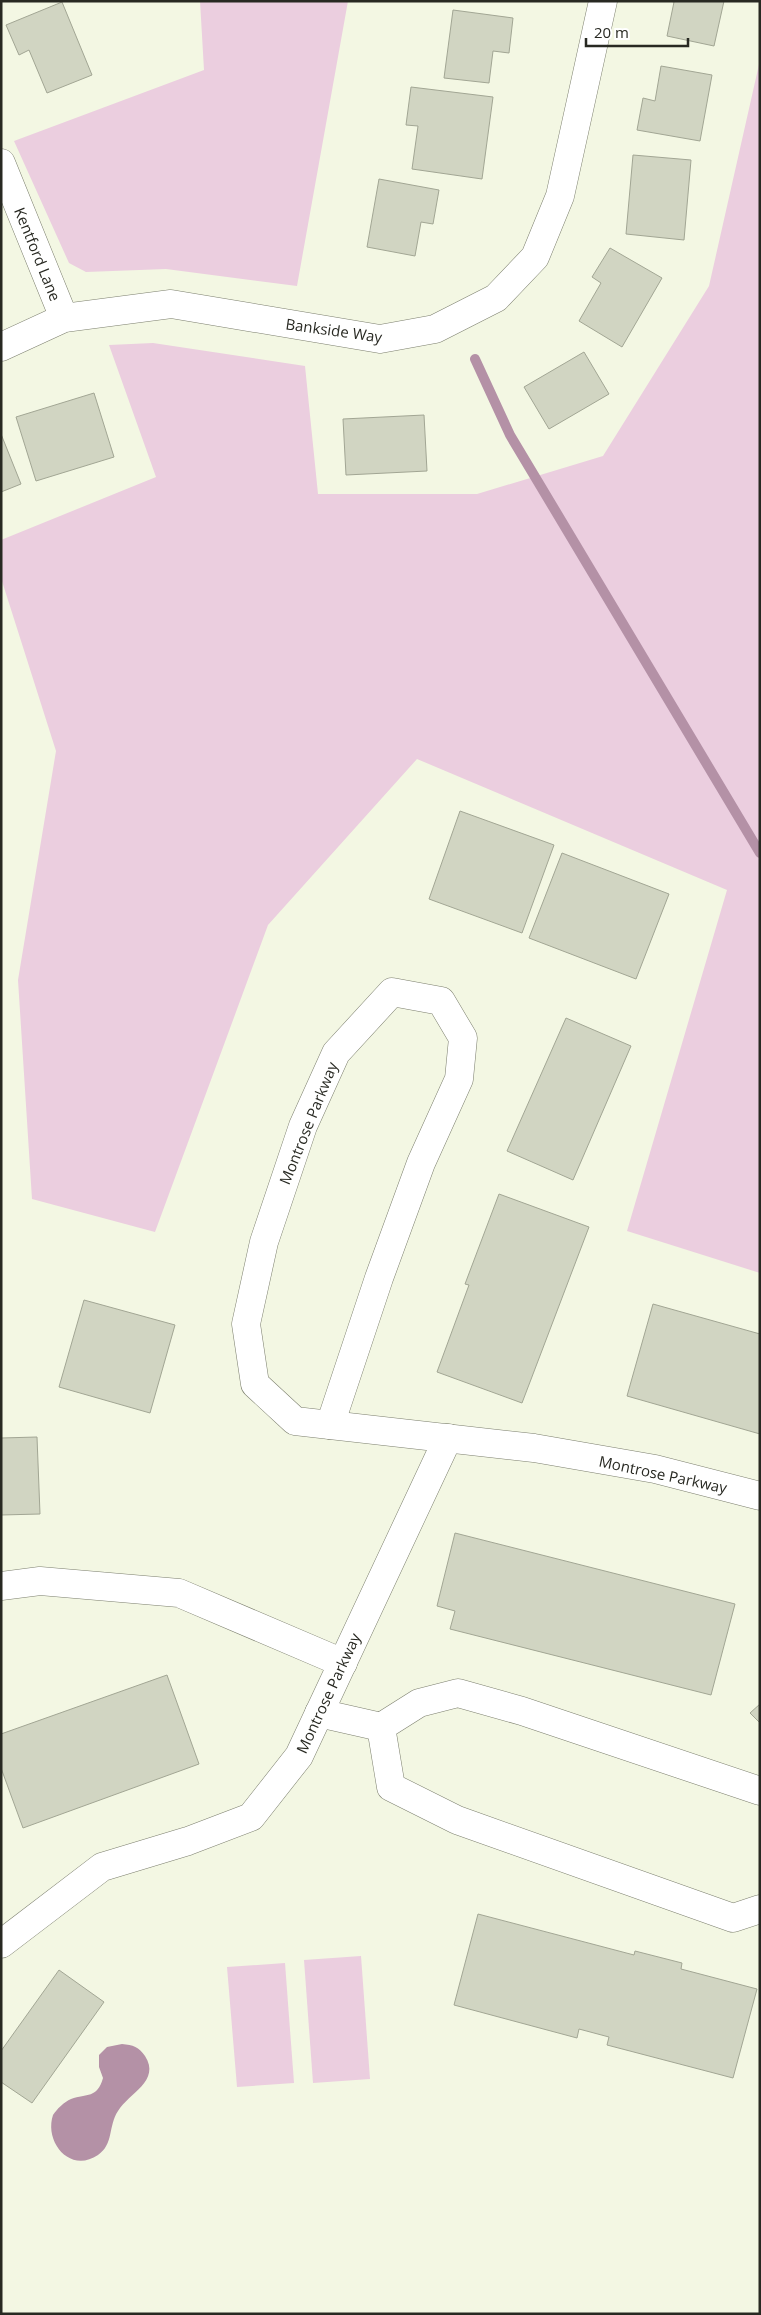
<svg xmlns="http://www.w3.org/2000/svg" width="761" height="2315" viewBox="0 0 761 2315" font-family="'Open Sans',sans-serif">
  <style>
    .green { fill: #ebcedf }
    .water { fill: #b491a6 }
    .lines { fill: none; stroke-linecap: round; stroke-linejoin: round }
    .stream { stroke: #b491a6; stroke-width: 10 }
    .building { fill: #d1d5c2; stroke: #a2a694 }
    .minor-casing { stroke: #7c7f6e; stroke-width: 29 }
    .minor { stroke: #fff; stroke-width: 28 }
    .labels { text-anchor: middle; dominant-baseline: central; stroke-width: 4; stroke-linejoin: round; paint-order: stroke }
    .street-label { font-size: 15px; fill: #282922; stroke: #fff }
  </style>
  <rect width="100%" height="100%" fill="#f3f7e3"/>
  <g class="green">
    <path d="M200 1H348L297 286 166 269 86 272 69 263 14 141 204 70Z"/>
    <path d="M760 60V1273L627 1231 727 890 417 759 268 925 155 1232 32 1199 18 980 56 751 1 578V540L156 477 109 345 153 343 305 366 318 494H477L603 456 709 286Z"/>
    <path d="M361 1956 370 2079 313 2083 304 1960Z"/>
    <path d="M285 1963 294 2083 237 2087 227 1967Z"/>
  </g>
  <path class="water" d="M122 2044C133 2045 139 2047 145 2056 161 2081 129 2093 118 2111 108 2126 114 2144 98 2155 70 2174 44 2142 53 2115 57 2109 64 2102 71 2099 87 2093 97 2099 103 2078L99 2067V2055L107 2047Z"/>
  <g class="lines">
    <path class="stream" d="M475 359 510 435 760 853"/>
  </g>
  <g class="building">
    <path d="M670 1H724L714 46 667 36 674 2Z"/>
    <path d="M62 2 92 75 47 93 29 50 19 55 6 25Z"/>
    <path d="M453 10 513 18 509 53 493 51 489 83 444 78Z"/>
    <path d="M661 66 712 75 700 141 637 130 643 98 655 101Z"/>
    <path d="M411 87 493 97 482 179 412 169 418 126 406 125Z"/>
    <path d="M633 155 691 160 684 240 626 234Z"/>
    <path d="M379 179 439 190 433 224 421 222 415 256 367 247Z"/>
    <path d="M610 248 662 278 622 347 579 321 601 283 592 277Z"/>
    <path d="M584 352 609 394 549 429 524 387Z"/>
    <path d="M94 393 114 457 36 481 16 417Z"/>
    <path d="M424 415 427 471 346 475 343 419Z"/>
    <path d="M1 434 21 484 1 492Z"/>
    <path d="M460 811 554 845 522 933 429 899Z"/>
    <path d="M562 853 669 894 636 979 529 938Z"/>
    <path d="M566 1018 631 1046 573 1180 507 1151Z"/>
    <path d="M499 1194 589 1227 522 1403 437 1372 469 1285 465 1284Z"/>
    <path d="M84 1300 175 1325 150 1413 59 1387Z"/>
    <path d="M653 1304 760 1334V1434L627 1396Z"/>
    <path d="M37 1437 40 1514 1 1515V1438Z"/>
    <path d="M455 1533 735 1604 711 1695 450 1629 455 1611 437 1606Z"/>
    <path d="M167 1675 199 1764 23 1828 1 1768V1734Z"/>
    <path d="M760 1704V1723L750 1713Z"/>
    <path d="M478 1914 634 1955 635 1951 682 1963 681 1969 757 1989 733 2078 607 2045 609 2037 579 2029 577 2038 454 2005Z"/>
    <path d="M59 1970 104 2002 32 2103 1 2082V2051Z"/>
  </g>
  <g class="lines">
    <g class="minor-casing">
      <g id="minor">
        <path d="M1 163 64 318"/>
        <path d="M1 347 64 318 171 304 380 339 435 329 496 298 535 257 560 196 603 1"/>
        <path d="M392 992 441 1001 463 1038 459 1079 421 1163 379 1278 330 1425 295 1421 255 1384 246 1324 264 1242 303 1126 336 1053Z"/>
        <path d="M330 1425 534 1448 655 1469 760 1496"/>
        <path d="M1 1586 40 1581 179 1593 343 1663"/>
        <path d="M319 1713 381 1727"/>
        <path d="M760 1791 522 1711 458 1693 419 1703 381 1727 391 1787 457 1820 733 1918 760 1909"/>
        <path d="M1 1944 102 1867 188 1841 251 1817 299 1756 448 1438"/>
      </g>
    </g>
    <use href="#minor" class="minor"/>
  </g>
  <g class="labels">
    <g class="street-label">
      <text transform="translate(38 254) rotate(68)">Kentford Lane</text>
      <text transform="translate(334 330) rotate(8)">Bankside Way</text>
      <text transform="translate(308 1123) rotate(-68)">Montrose Parkway</text>
      <text transform="translate(663 1474) rotate(12)">Montrose Parkway</text>
      <text transform="translate(328 1693) rotate(-65)">Montrose Parkway</text>
    </g>
  </g>
  <rect width="761" height="2315" fill="none" stroke="#282922" stroke-width="5"/>
  <path d="M586 38v8h102v-8" fill="none" stroke="#282922" stroke-width="2.5"/>
  <text x="594" y="38" font-size="15" fill="#282922" stroke="#ffffff" stroke-width="4" paint-order="stroke">20 m</text>
</svg>
